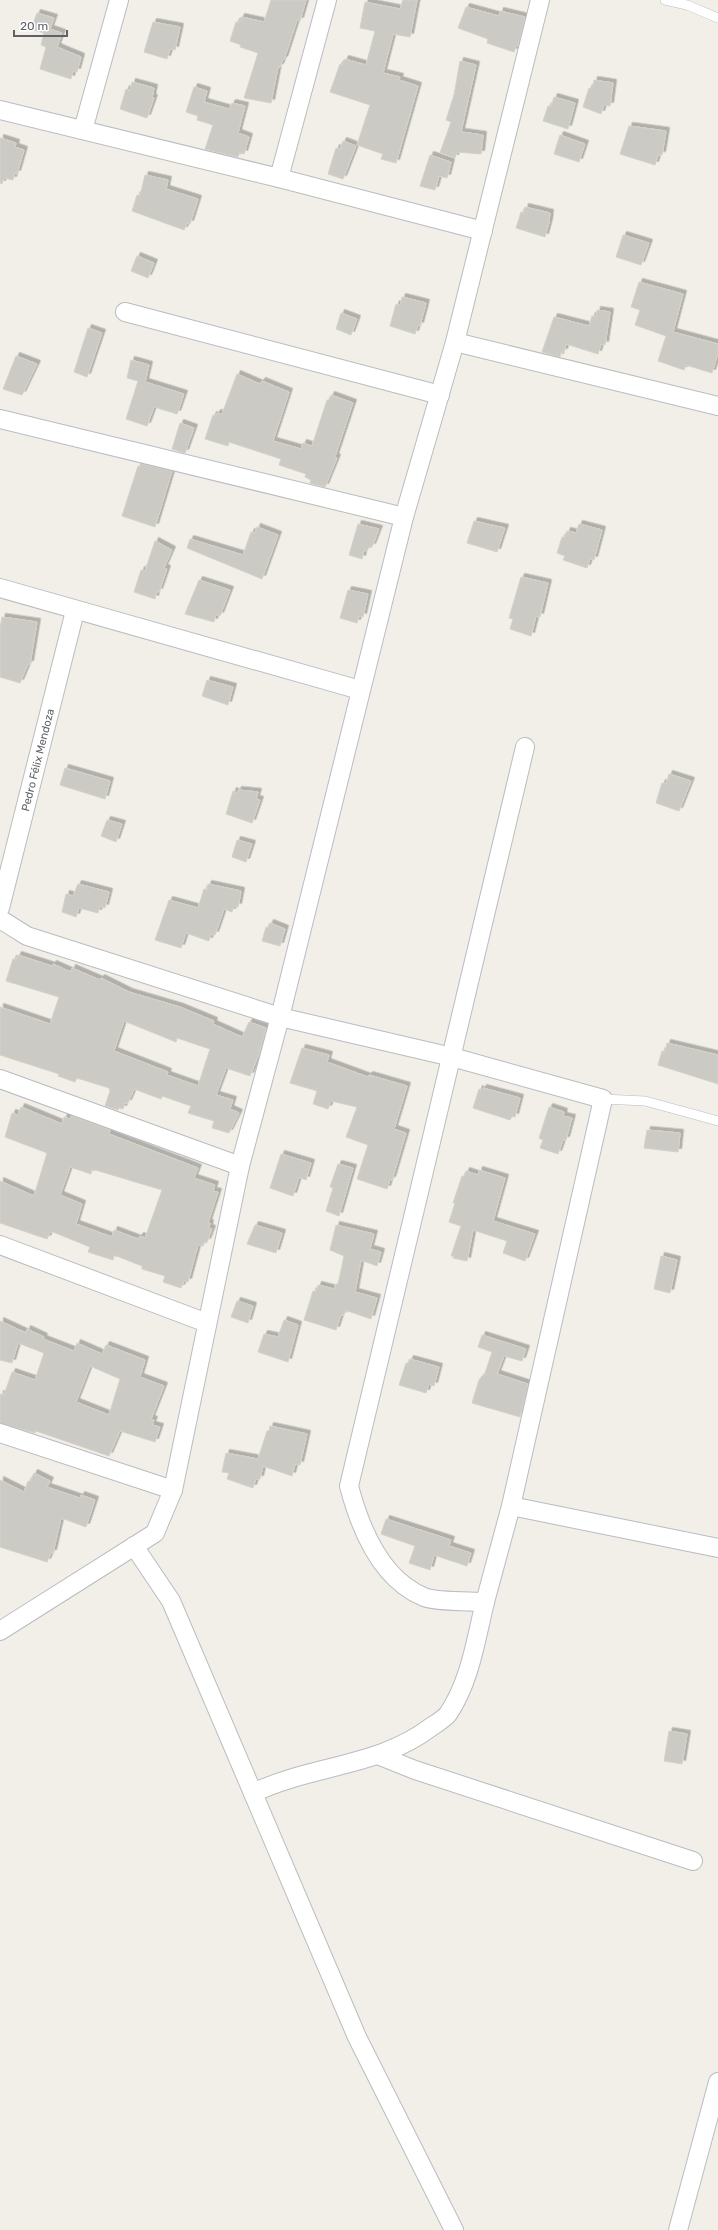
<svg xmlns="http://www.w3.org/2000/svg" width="718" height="2230" viewBox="0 0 718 2230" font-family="Rubik,sans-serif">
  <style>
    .building { fill: #cccac4; stroke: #d6d1c5; fill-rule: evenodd; filter: url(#shadow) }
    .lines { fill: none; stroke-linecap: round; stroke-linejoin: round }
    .lane-casing { stroke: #b9bcc1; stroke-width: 10 }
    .street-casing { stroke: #b9bcc1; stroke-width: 20 }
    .lane { stroke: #fff; stroke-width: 9 }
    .street { stroke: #fff; stroke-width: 18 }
    .labels { text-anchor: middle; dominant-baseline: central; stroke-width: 4; stroke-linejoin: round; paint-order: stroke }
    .street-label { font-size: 11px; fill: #5e6268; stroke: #fff }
  </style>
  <defs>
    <filter id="shadow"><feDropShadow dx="3.5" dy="-3.5" stdDeviation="0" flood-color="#0004"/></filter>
  </defs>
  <rect width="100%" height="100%" fill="#f1efe7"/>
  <g class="building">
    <path d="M271 0H306L300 21 297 20 284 60 283 59 280 67H278L271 103 244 98 258 53 240 47 241 45 230 41 236 22 239 23 241 17 264 22Z"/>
    <path d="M403 0H417L410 37 393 34 383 73 400 77 399 80 418 86 396 163 381 159 383 154 357 145 370 105 330 92 340 64 343 65 345 59 366 65 375 31 360 28 365 2 400 9Z"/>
    <path d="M466 7 499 16 500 11 525 17 518 46H516L514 52 487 43 488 39 458 28Z"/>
    <path d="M37 13 54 18 50 29 62 33 57 47 81 57 77 72 73 71 71 79 40 69 46 47 41 45 44 33 31 29Z"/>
    <path d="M153 22 180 27 175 50 170 49 167 59 144 52Z"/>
    <path d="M460 61 476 65 461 132 483 135 481 154 457 152 455 158 440 153 451 122 446 120 454 95Z"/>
    <path d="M594 80 613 83 610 106 604 105 601 114 583 107 589 88 593 89Z"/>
    <path d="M132 82 154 88 152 98H154L147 118 120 109 126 89 130 91Z"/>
    <path d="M194 87 207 91 204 102 229 109 232 103 245 106 238 133 249 137 244 154 240 152 238 157 205 149 213 125 197 120 198 116 186 112Z"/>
    <path d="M554 97 575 103 568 129 543 121 548 106 551 107Z"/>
    <path d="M629 126 666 131 662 155H658L655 165 620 154Z"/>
    <path d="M560 135 585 144 579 162 554 154Z"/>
    <path d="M0 138 16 143 15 147 24 150 17 174 15 173 13 180 4 178 2 184 0 183Z"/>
    <path d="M343 141 356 146 343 179 328 174 336 148 340 149Z"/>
    <path d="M430 155 451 162 447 178 439 176 435 190 420 186Z"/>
    <path d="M145 175 168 180 166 189 198 199 190 224 187 223 184 230 132 211 137 195 140 196Z"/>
    <path d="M525 207 550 213 549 222 545 237 516 228 521 212 524 213Z"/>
    <path d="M623 235 649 243 641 265 616 257Z"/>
    <path d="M137 256 154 263 148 278 131 271Z"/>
    <path d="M639 282 683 294 673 332 718 344V353L712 373 686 365 684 370 658 361 666 336 635 325 640 310 631 307Z"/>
    <path d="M402 297 426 303 420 326 418 325 415 334 390 326 396 304 400 306Z"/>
    <path d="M597 310 610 312 605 345 601 344 598 354 566 344 564 352H561L560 357 542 352 554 317 589 326 592 316 596 317Z"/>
    <path d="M341 313 357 319 351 335 336 329Z"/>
    <path d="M88 328 102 333 87 377 74 372Z"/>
    <path d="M16 356 37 364 22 395 3 389Z"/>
    <path d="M131 360 149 365 145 382 184 394 177 414 154 407 147 426 126 419 138 381 127 378Z"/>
    <path d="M237 374 260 384 262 381 289 392 273 441 301 449 303 443 312 446 327 400H329L331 395 353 403 335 457 337 458 325 487 310 483 311 480 305 477 306 474 279 465 281 459 229 442 228 446 205 439 213 415 216 416 217 413 222 414Z"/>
    <path d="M180 423 194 428 185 453 172 449Z"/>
    <path d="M142 464 172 471 155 527 122 516 138 466 141 467Z"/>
    <path d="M474 521 505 528 497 552 467 543Z"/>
    <path d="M358 524 379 529 372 547 369 546 367 551 364 550 362 559 349 555Z"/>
    <path d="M579 524 602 530 594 560 590 559 587 568 563 560 565 556 557 553 562 537 565 538 567 531 576 533Z"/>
    <path d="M257 527 278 535 262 579 187 548 190 539 243 555 251 532 255 533Z"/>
    <path d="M155 541 172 550 164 568 167 569 159 592 157 591 155 599 134 592 141 570 145 571Z"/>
    <path d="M521 577 548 583 540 617 536 616 531 636 510 629 513 619 509 618Z"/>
    <path d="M199 580 230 590 220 616 216 614 214 622 185 614Z"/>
    <path d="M348 590 368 594 363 617 359 616 357 623 340 618Z"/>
    <path d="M2 617 37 622 30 664H28L20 683 0 677V628Z"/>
    <path d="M207 680 233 687 228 705 202 696Z"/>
    <path d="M65 768 110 781 105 799 60 785Z"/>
    <path d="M669 774 691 781 679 811 656 803 662 783 666 784Z"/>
    <path d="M238 790 258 792 256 799 260 800 252 823 226 814 233 791 237 793Z"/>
    <path d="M107 820 122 824 116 842 101 836Z"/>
    <path d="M237 840 252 844 246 862 232 857Z"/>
    <path d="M78 884 109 892 105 908 100 906 98 913 79 908 76 917 62 912 66 894 73 896Z"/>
    <path d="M208 884 241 891 238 907 234 906 232 912 224 909 215 935 211 934 209 941 186 933 181 948 155 940 169 900 198 908 204 889 207 890Z"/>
    <path d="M270 923 285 929 280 946 262 941 266 927 268 928Z"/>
    <path d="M18 955 52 966 53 964 71 972 72 968 100 980 101 978 129 992 180 1007 214 1021 213 1024 242 1037 249 1022 266 1028 259 1054 250 1076 226 1068 216 1095 233 1100 230 1109 239 1113 229 1133 212 1128 214 1121 188 1113 191 1106 162 1096 161 1099 134 1089 128 1103H125L123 1109 119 1108 118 1110 105 1106 110 1091 109 1088 77 1078 75 1082 58 1076 59 1074 0 1055V1007L50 1024 59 997 6 981 13 959 16 960ZM124 1021 176 1042 177 1038 210 1049 198 1086 167 1075 168 1072 114 1051Z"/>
    <path d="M667 1043 718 1055V1084L658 1065 662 1051 665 1052Z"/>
    <path d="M302 1048 329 1055 327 1062 368 1077 369 1075 407 1086 394 1129 406 1133 392 1180H390L387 1189 357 1179 368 1145 346 1137 357 1107 331 1101 328 1109 313 1104 317 1091 290 1083Z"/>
    <path d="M483 1088 520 1098 515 1117 512 1116 510 1120 473 1108 479 1089 482 1091Z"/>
    <path d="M21 1107 62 1124 64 1117 70 1119 71 1116 110 1130 109 1134 198 1168 194 1178 215 1185 213 1191 218 1192 208 1223H210L209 1228 212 1229 207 1242 205 1241 203 1246 198 1245 188 1282 184 1281 181 1288 163 1282 165 1276 142 1269V1266L114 1255 113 1260 88 1252 90 1247 53 1232H50L47 1239 0 1223V1181L34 1196 47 1153 5 1137 12 1113 18 1115ZM70 1167 91 1174 92 1169 162 1190 145 1238 140 1236 138 1239 114 1230 112 1237 76 1224 82 1204 60 1195Z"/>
    <path d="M549 1107 564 1112 563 1116 572 1118 566 1140H563L558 1154 540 1148 543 1140 539 1138Z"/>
    <path d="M647 1130 680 1133 678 1152 644 1148Z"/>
    <path d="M281 1154 311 1163 306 1180 299 1177 293 1196 270 1188Z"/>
    <path d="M338 1164 353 1168 339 1216 326 1211 333 1188 330 1187Z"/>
    <path d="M479 1170 505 1178 493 1221 535 1234 525 1261 503 1253 507 1241 473 1230 467 1261 453 1258 454 1256H451L461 1226 449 1222 455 1203H453L462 1176 464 1177 466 1171 478 1175Z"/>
    <path d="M255 1225 282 1233 276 1253 247 1244Z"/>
    <path d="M336 1225 374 1234 370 1249 381 1252 377 1266 361 1260 355 1292 377 1298 371 1319 345 1310 344 1315H341L336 1330 304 1320 313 1291 316 1292 318 1285 334 1289 336 1284H338L344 1256 330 1250Z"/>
    <path d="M661 1256 677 1260 670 1293 654 1289Z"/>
    <path d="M237 1301 253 1306 248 1323 231 1317Z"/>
    <path d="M284 1320 298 1325 288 1362 258 1352 264 1334 278 1337Z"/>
    <path d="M0 1321 26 1333 27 1329 44 1337 43 1339 74 1351 77 1343 102 1354 106 1345 145 1360 140 1377 164 1386 151 1419 154 1420 152 1425 160 1427 155 1442 120 1431 109 1456 36 1431 35 1433 0 1423V1394L4 1395 12 1372 35 1380 44 1353 18 1343 12 1363 0 1360ZM90 1366 120 1379 109 1415 76 1402Z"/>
    <path d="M482 1335 526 1349 522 1361 504 1356 497 1374 528 1384 520 1417 472 1403 479 1380 482 1376H484L492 1352 478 1347Z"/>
    <path d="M410 1359 439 1367 434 1386 429 1384 426 1393 399 1385 406 1363 408 1364Z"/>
    <path d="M270 1426 307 1434 300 1465 295 1464 292 1476 263 1466 260 1479H256L253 1488 227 1479 229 1473 222 1472 226 1453 258 1459 267 1431H269Z"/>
    <path d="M34 1473 50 1481 47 1487 80 1498 81 1495 95 1500 86 1527 61 1518 53 1553H51L47 1562 0 1547V1480L24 1492 28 1481 30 1482Z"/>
    <path d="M386 1519 451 1540 449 1546 471 1553 467 1566 434 1555 430 1570 409 1563 415 1546 381 1534Z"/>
    <path d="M669 1731 687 1734 682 1764 664 1761Z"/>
  </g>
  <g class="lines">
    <defs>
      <g id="lane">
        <path d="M665 0 687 5 718 18"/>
        <path d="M603 1099 645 1101 718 1121"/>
      </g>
      <g id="street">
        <path d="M0 110 279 178 483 231"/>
        <path d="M83 130 119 0"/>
        <path d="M279 178 327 0"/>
        <path d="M125 312 440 395"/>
        <path d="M455 342 718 406"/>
        <path d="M0 419 404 517"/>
        <path d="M0 588 360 690"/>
        <path d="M0 908 75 611"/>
        <path d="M0 919 27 936 280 1017 452 1057 603 1099 511 1506 485 1602"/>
        <path d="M0 1079 240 1166"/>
        <path d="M0 1245 207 1323"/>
        <path d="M0 1433 173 1490"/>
        <path d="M511 1506 718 1548"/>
        <path d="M134 1546 171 1601 357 2037 454 2230"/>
        <path d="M0 1631 155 1533 173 1490 240 1166 280 1017 404 517 455 342 540 0"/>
        <path d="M380 1756 415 1770 693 1861"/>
        <path d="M253 1793C311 1765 379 1767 431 1727 437 1723 444 1719 448 1714 470 1682 476 1639 485 1602 470 1601 436 1602 424 1597 380 1579 360 1528 349 1486L525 747"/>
        <path d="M678 2230 718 2082"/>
      </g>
    </defs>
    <use href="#lane" class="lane-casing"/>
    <use href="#street" class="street-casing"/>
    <use href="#lane" class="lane"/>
    <use href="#street" class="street"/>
  </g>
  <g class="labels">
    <g class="street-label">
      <text transform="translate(38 760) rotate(-76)">Pedro Félix Mendoza</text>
    </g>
  </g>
  <path d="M14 30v6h53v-6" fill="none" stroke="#5e6268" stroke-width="2"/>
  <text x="20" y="30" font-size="12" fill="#5e6268" stroke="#ffffff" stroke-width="3" paint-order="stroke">20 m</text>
</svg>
